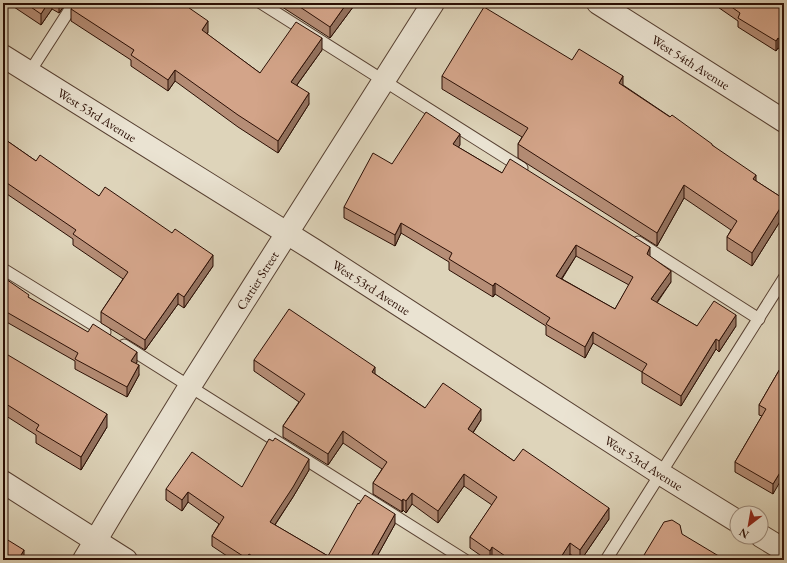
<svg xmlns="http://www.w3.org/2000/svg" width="787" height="563" viewBox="0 0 787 563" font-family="'EB Garamond',serif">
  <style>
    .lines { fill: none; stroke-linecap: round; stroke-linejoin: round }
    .service-casing { stroke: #574032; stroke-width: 13 }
    .minor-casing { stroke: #574032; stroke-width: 24 }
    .service { stroke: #eae3d2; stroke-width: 11 }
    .minor { stroke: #eae3d2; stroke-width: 22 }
    .wall { fill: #b58d76; stroke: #2a0e04; fill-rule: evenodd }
    .shaded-wall { fill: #947360; stroke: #2a0e04 }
    .building { fill: #d3a489; stroke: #2a0e04; fill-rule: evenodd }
    .labels { text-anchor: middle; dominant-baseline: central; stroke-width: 3.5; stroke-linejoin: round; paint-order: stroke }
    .street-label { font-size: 13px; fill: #2a0e04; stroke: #eae3d2 }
  </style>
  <rect width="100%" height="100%" fill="#ded4ba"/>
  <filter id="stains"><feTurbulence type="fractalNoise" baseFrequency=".005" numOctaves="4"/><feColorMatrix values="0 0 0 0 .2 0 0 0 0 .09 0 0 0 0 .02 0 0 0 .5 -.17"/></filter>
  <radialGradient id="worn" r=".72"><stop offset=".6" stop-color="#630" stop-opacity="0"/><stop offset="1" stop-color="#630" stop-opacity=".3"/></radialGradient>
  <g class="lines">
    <defs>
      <g id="service">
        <path d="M261 3 522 168"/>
        <path d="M29 73 74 3"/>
        <path d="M638 242 759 319"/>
        <path d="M3 269 105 332"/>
        <path d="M124 345 465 560"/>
        <path d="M606 560 784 278"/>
      </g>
      <g id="minor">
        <path id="s1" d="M598 3 784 121"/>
        <path id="s2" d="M3 56 314 250 661 474 737 521"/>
        <path d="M3 482 126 560"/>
        <path d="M761 536 784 550"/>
        <path id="s3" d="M84 560 112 513 190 386 433 3"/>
      </g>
    </defs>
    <use href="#service" class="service-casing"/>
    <use href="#minor" class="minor-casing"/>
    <use href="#service" class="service"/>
    <use href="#minor" class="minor"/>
  </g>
  <g class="wall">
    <path d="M8 3H66L59 13 52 9 41 25Z"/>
    <path d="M276 3H356L330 38Z"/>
    <path d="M712 3H784V52L778 48 776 51 738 27V21Z"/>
    <path d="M71 9 208 32 207 34 260 73 322 50 297 85 309 104 278 153 238 127 175 81 168 91 131 66V60L71 21Z"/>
    <path d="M442 76 623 85 712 145 756 181 784 199V215L752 266 727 250V237L731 230 684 198 657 246 518 158V144L522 137 442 89Z"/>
    <path d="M3 138 36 161 99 196 213 266 184 308 178 304 145 350 101 323V312L123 279 73 245V239L4 192Z"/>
    <path d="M460 145 458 147 502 173 650 256 671 282 657 303 697 326H736L719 352 716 349 681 406 642 383V372L593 343 585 358 546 335V326L495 294 493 297 449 270V262L401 233 395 246 344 218V207L392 164ZM576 256 629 285 615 309 562 279Z"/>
    <path d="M3 277 29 298 137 362 136 364 139 375 127 397 75 369V361L3 320Z"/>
    <path d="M3 352 107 427 81 470 36 443V435L3 414Z"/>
    <path d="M254 360 375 374 425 408 481 420 473 433 514 461 609 519 581 560H579L570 554 566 560H495L492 558 491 560H487L470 548V537L492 505 464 486 438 523 412 504 406 513 403 510 402 512 373 494V483L382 469 343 443 328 465 283 437V426L299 402 254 371Z"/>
    <path d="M781 367 773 494 735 472V462L762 416 759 415V405Z"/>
    <path d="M309 470 293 497 275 525 328 556 395 524 375 560H233L212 546V536L219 524 188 502 182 511 166 500V489L242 487Z"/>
  </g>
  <g class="shaded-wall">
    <path d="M48 3H52V9L41 25V14Z"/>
    <path d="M59 3H66L59 13Z"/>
    <path d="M347 3H356L330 38V27Z"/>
    <path d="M208 21V32L202 42V30Z"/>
    <path d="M322 38V50L291 93V82Z"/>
    <path d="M778 38V48L776 51V41Z"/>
    <path d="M175 70V81L168 91V80Z"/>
    <path d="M623 76V89L619 83Z"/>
    <path d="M309 93V104L278 153V141Z"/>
    <path d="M460 134V145L453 155V144Z"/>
    <path d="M756 175V188L753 179Z"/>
    <path d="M4 181V192L3 194V183Z"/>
    <path d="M684 185V198L657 246V233Z"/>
    <path d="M784 202V215L752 266V253Z"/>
    <path d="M401 223V233L395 246V235Z"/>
    <path d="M576 245V256L556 287V276Z"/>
    <path d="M650 247V258L647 254Z"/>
    <path d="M213 255V266L184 308V297Z"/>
    <path d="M671 271V282L651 310V299Z"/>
    <path d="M495 283V294L493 297V286Z"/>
    <path d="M178 293V304L145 350V340Z"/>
    <path d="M736 315V326L719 352V341Z"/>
    <path d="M593 332V343L585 358V347Z"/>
    <path d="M716 339V349L681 406V396Z"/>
    <path d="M137 352V362L131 371V361Z"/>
    <path d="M139 365V375L127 397V387Z"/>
    <path d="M375 367V378L372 372Z"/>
    <path d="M481 409V420L468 440V429Z"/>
    <path d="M107 414V427L81 470V457Z"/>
    <path d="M343 431V443L328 465V454Z"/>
    <path d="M309 459V470L293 497 270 532V522Z"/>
    <path d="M784 466V475L773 494V484Z"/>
    <path d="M464 474V486L438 523V511Z"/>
    <path d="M188 492V502L182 511V500Z"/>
    <path d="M412 493V504L406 513V501Z"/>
    <path d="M403 499V510L402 512V501Z"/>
    <path d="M609 508V519L581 560H580V550Z"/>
    <path d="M395 514V524L375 560H369Z"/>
    <path d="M570 543V554L566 560H559Z"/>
    <path d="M492 547V558L491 560H490V551Z"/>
    <path d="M24 550V560H18Z"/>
    <path d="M249 554V560H246V558Z"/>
  </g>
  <g class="building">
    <path d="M25 3H48L41 14Z"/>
    <path d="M74 3H182L208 21 202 30 260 73 296 22 322 38 291 82 309 93 278 141 238 115 175 70 168 80 131 55 134 50 71 9Z"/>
    <path d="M294 3H347L330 27Z"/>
    <path d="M726 3H784V42L778 38 776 41 738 18 740 13Z"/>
    <path d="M484 7 572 60 579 49 623 76 619 83 670 117 672 115 712 144V145L756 175 753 179 784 199V202L752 253 727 237 737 221 684 185 657 233 518 144 528 128 442 76Z"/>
    <path d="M426 112 460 134 453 144 502 173 510 159 650 247 647 254 671 271 651 299 697 326 714 301 736 315 719 341 716 339 681 396 642 372 647 364 593 332 585 347 546 324 550 318 495 283 493 286 449 259 452 253 401 223 395 235 344 207 373 153 392 164ZM576 245 633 277 615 309 556 276Z"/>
    <path d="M3 138 36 161 40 155 99 196 105 187 172 233 175 229 213 255 184 297 178 293 145 340 101 312 128 272 73 234 76 230 4 181 3 183Z"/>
    <path d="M3 277 29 295 28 297 88 332 93 324 137 352 131 361 139 365 127 387 75 359 78 353 3 310Z"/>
    <path d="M289 309 375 367 372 372 425 408 443 383 481 409 468 429 514 461 523 449 609 508 580 550 570 543 559 560H511L492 547 490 551 470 537 497 497 464 474 438 511 412 493 406 501 403 499 402 501 373 483 387 462 343 431 328 454 283 426 305 394 254 360Z"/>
    <path d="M3 352 107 414 81 457 36 430 39 425 3 402Z"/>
    <path d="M781 367 784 368V466L773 484 735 462 766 409 759 405Z"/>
    <path d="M275 438 309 459 293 487 270 522 328 556 358 503 359 504 365 495 395 514 369 560H258L249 554 246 558 212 536 224 517 188 492 182 500 166 489 192 452 242 487 269 439 273 441Z"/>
    <path d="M672 520 680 525 682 534 722 558 721 560H641L664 522Z"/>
    <path d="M3 537 24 550 18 560H3Z"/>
    <path d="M612 557 616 560H609Z"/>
  </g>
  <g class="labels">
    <g class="street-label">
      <text stroke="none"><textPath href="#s1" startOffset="110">West 54th Avenue</textPath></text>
      <text stroke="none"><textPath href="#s2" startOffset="111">West 53rd Avenue</textPath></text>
      <text stroke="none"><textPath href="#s3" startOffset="329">Cartier Street</textPath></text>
      <text stroke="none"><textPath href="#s2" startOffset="435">West 53rd Avenue</textPath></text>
      <text stroke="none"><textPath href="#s2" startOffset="759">West 53rd Avenue</textPath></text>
    </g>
  </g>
  <rect width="787" height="563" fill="none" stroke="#ded4ba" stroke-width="16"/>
  <rect x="4" y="4" width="779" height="555" fill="none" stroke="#2a0e04" stroke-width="2"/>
  <rect x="8" y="8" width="771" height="547" fill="none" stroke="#2a0e04"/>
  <g transform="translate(749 525) rotate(211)"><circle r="19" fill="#eae3d2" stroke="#9d8e80"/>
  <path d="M0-3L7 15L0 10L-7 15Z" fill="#8f2418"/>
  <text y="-6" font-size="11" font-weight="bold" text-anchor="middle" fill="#2a0e04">N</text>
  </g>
  <rect width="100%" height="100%" filter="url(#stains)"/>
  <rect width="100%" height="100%" fill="url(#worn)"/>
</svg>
